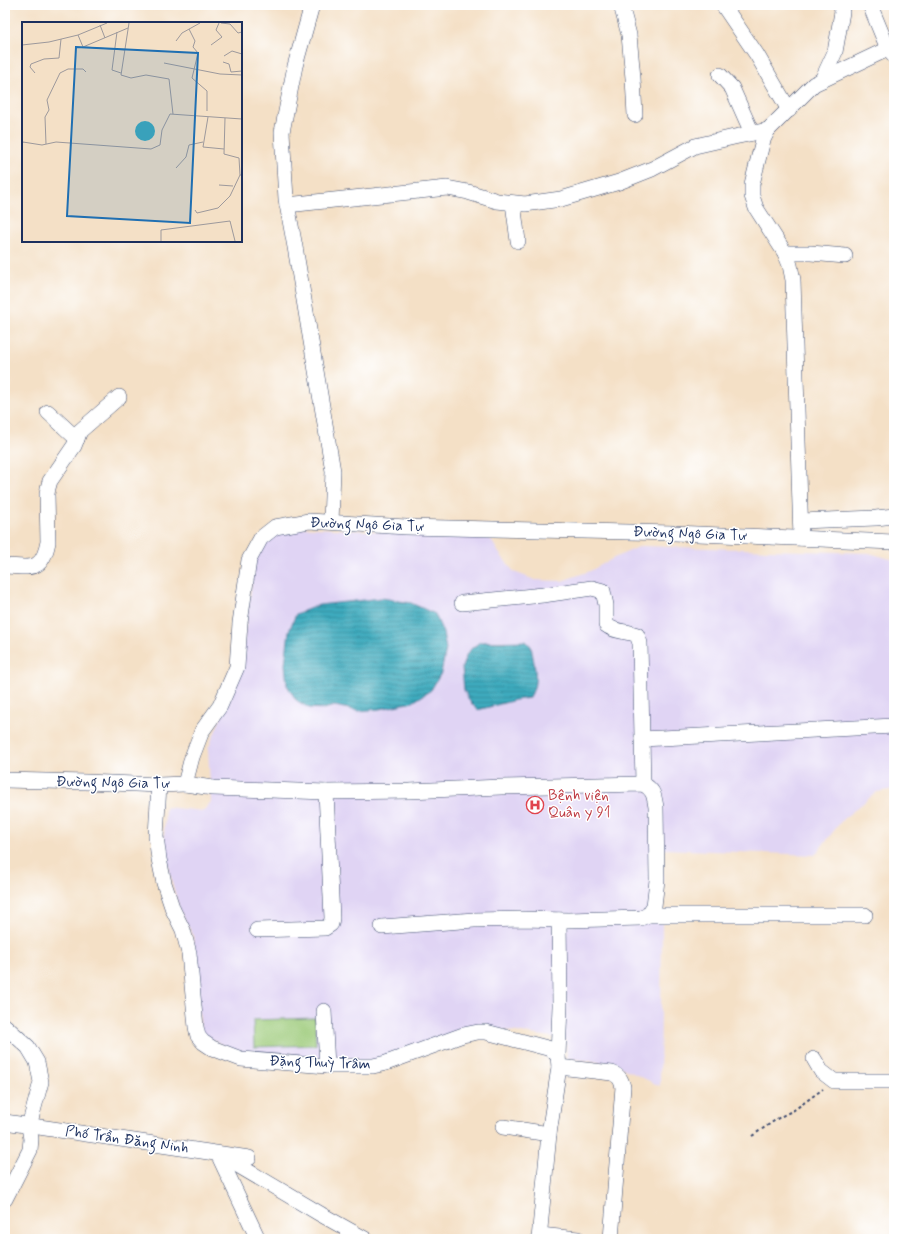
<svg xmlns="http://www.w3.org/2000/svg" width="899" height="1244" viewBox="0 0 899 1244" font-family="Mynerve,sans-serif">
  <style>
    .built { fill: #e0d4f4 }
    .park { fill: #9cca79; stroke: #5c7c6c }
    .water { fill: url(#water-rules); stroke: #2c6c8e }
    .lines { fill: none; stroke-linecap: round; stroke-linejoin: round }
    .minor-casing { stroke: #3c4a6e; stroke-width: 16 }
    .path { stroke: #3c4a6e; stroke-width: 2; stroke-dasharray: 3 3; stroke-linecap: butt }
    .minor { stroke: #fff; stroke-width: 15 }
    .labels { text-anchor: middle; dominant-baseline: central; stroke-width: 3; stroke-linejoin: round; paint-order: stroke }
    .street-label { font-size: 15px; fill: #1b2f5e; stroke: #fff }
    .health-label { font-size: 15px; fill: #be3a42; stroke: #fff; text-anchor: start }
    .inset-road { fill: none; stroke: #9d999c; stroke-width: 1 }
    .view { fill: #1f6fb2; fill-opacity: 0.15; stroke: #1f6fb2; stroke-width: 2 }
    .inset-edge { fill: none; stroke: #1b2f5e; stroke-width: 2 }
  </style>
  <defs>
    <pattern id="water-rules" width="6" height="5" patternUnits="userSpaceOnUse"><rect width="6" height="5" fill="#3eaabd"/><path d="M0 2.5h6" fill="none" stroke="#338b9d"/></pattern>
  </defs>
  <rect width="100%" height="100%" fill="#fff"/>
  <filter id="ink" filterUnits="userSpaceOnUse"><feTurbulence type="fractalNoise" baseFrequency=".025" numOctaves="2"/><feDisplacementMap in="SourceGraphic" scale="8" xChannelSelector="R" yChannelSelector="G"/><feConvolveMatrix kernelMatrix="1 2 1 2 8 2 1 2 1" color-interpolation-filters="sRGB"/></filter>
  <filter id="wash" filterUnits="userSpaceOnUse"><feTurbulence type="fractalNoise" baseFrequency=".012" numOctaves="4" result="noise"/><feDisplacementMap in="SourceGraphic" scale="16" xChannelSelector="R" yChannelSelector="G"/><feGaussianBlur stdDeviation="0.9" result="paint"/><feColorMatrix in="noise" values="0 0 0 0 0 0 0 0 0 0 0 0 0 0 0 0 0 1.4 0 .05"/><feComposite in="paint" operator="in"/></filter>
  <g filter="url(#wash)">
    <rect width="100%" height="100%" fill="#f4e0c6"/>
    <path class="built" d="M298 527 490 538 499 553 514 572 535 580 562 581 590 571 614 558 641 546 869 553 894 560V789L877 792 843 819 815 855 663 849 660 1086 614 1064 567 1058 566 1039 503 1030 372 1062 252 1055 225 1046 201 1034 193 936 179 908 172 882 164 842 165 807 203 811 211 802 208 749 220 720 238 680 255 561 266 541 277 532Z"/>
    <path class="park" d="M315 1018 316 1045 254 1047 253 1020Z"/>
    <g class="water">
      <path d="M382 598 411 603 435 614 443 633 446 649 441 673 431 690 413 702 380 709 358 711 335 706 323 709 309 708 296 700 287 685 285 664 289 631 296 614 319 605Z"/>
      <path d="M525 641 531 646C534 664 540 683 529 698L515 700 478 710 470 702 464 690 462 667 467 654 472 648 480 642Z"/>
    </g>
  </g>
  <g filter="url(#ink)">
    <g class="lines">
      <defs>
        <g id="minor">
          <path d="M312 5 295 66 282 132 286 199 295 247 333 471 331 522"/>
          <path d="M621 5 629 35 633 78 635 115"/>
          <path d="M723 5 757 55 789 110"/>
          <path d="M870 5 888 49 894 56"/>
          <path d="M720 75 732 88 752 133"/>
          <path d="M822 80 835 52 842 12 841 5"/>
          <path d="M513 203 518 241"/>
          <path d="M287 205 447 188 468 192 497 201 525 204 561 199 619 182 652 169 695 146 734 137 768 130"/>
          <path d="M785 253H811L845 256"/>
          <path d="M48 412 77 439"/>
          <path d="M801 521 876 518 894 516"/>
          <path d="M801 538 793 280 790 265 785 253 756 208 752 196V184L763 140 768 130 814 84 894 46"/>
          <path d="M5 566C30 567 42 573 48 542L47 494 48 488 50 481 74 446 80 431 119 397"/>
          <path d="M462 603 543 595 592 588 603 591 606 605V625C616 633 625 630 637 635L640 643 643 784"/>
          <path d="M642 739 894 726"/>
          <path d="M5 780 86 782 159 785 185 784 192 757 202 731 220 706 237 667 240 623 249 560 261 538 275 527 309 521 406 527 674 533 894 542"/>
          <path d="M185 784 213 788 326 792 409 791 501 787 643 784C654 790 654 796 656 807L657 880 654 906 648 915 641 918 568 920 521 919 474 920 382 927"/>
          <path d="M159 785 156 836 159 859 164 883 173 910 183 930 189 953 196 1027 198 1036 203 1042 212 1048 241 1059 327 1066H373L386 1063 463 1035 478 1032H486L551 1049 558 1056 559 1067 549 1134 539 1239"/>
          <path d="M648 915H865"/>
          <path d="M257 930 325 928 331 924 332 918 326 792"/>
          <path d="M324 1011 327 1066"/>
          <path d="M5 1026 28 1047 37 1062 41 1082 29 1126 31 1139 30 1150 5 1199"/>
          <path d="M558 1056 560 1006 559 920"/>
          <path d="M814 1059 821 1071 834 1081H894"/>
          <path d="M559 1067 612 1073C619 1076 621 1079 623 1087L611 1239"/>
          <path d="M5 1122 249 1158"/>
          <path d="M503 1127 549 1134"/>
          <path d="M218 1154 258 1239"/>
          <path d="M224 1157 322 1215 365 1239"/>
          <path d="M540 1235 578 1239"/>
        </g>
      </defs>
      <use href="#minor" class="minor-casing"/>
      <path class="path" d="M752 1136 780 1117 794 1110 823 1089"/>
      <use href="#minor" class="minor"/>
    </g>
  </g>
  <defs>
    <symbol id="hospital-ring" viewBox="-11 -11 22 22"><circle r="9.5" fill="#fff" stroke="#e0444e" stroke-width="1.5"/><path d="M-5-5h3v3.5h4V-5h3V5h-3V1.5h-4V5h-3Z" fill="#e0444e"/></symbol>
  </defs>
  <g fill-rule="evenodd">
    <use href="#hospital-ring" x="525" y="795" width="20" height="20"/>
  </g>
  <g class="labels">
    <g class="street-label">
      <text transform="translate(367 525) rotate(2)">Đường Ngô Gia Tự</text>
      <text transform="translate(690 534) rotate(2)">Đường Ngô Gia Tự</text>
      <text transform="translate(113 783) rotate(1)">Đường Ngô Gia Tự</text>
      <text transform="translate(320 1063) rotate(2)">Đặng Thuỳ Trâm</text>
      <text transform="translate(127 1140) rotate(8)">Phố Trần Đăng Ninh</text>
    </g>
    <g class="health-label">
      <text x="548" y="796">Bệnh viện<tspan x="548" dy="17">Quân y 91</tspan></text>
    </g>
  </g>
  <g transform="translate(22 22)">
    <rect width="220" height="220" fill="#f4e0c6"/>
    <path d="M113 109a10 10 0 1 1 20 0a10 10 0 1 1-20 0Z" fill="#3eaabd"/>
    <path class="inset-road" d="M107 1 99 53 109 56 124 53 147 57 151 92M199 1 208 2 216 11 220 10M78 3 83 16M167 7 173 19 171 25 176 31 170 56 185 69V89M95 10 90 48 99 51M56 13 61 25M154 19 160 11 178 1M0 23 27 20 56 13 85 1M189 23 200 15 194 8 197 1M61 25 106 6M63 25 103 28M202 34 210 29 220 32M201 40 207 42 209 50 220 49M142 41 198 52 220 53M13 51 8 45 9 42 22 37 37 36 39 17M186 95 181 125 202 127M203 96 202 132 217 136 218 153H220M24 122 23 95 27 88 25 78 38 51 46 47H61L64 50M0 123 1 120 20 123 34 120 129 127 138 123 140 108 148 92 220 97M154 146 164 135 167 123 181 120M197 163 211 164M173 188 175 191 196 186 208 174 218 153M139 219V208L208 199 213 219"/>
    <path class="view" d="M54 25 176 31 168 201 45 194Z"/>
    <rect width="220" height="220" class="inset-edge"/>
  </g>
  <rect width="899" height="1244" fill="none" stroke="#fff" stroke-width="20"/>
</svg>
